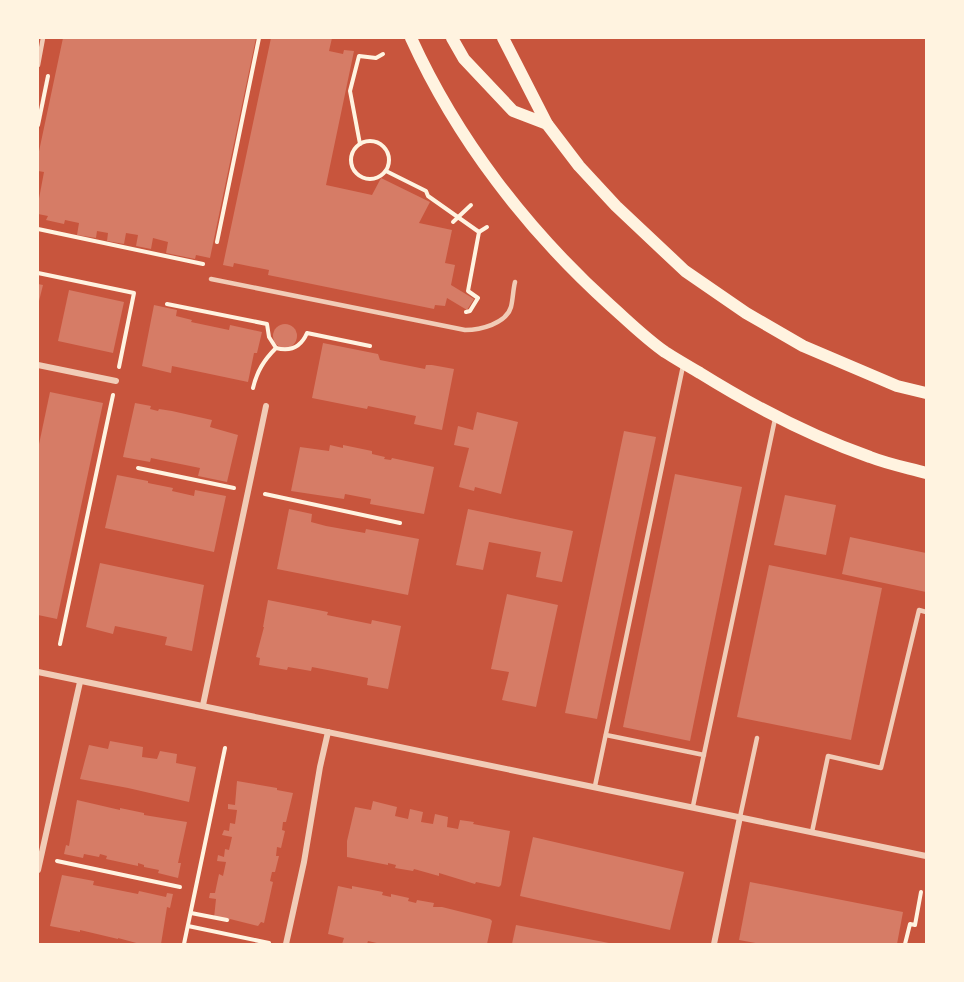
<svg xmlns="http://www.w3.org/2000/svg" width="964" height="982" viewBox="0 0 964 982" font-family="'Sofia Sans Condensed',sans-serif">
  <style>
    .building { fill: #d67c66 }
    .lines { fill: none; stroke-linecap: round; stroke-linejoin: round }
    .path { stroke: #fff3e0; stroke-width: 4 }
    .service { stroke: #f1ccb7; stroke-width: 4.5 }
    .minor { stroke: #f1ccb7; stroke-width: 6 }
    .secondary { stroke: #fff3e0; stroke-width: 12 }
  </style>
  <rect width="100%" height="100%" fill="#c8553d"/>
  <g class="building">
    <path d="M63 38H256L210 258 196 255 195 259 166 253 168 242 153 238 151 249 136 246 138 235 126 233 124 244 107 241 108 233 97 231 96 238 77 235 79 223 65 220 64 224 46 220 48 216 38 214V204L44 172 38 171V156Z"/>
    <path d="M271 38H332L329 51 343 54 344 50 354 51 326 185 372 195 381 178 430 202 419 223 452 230 445 263 455 265 451 285 474 299 467 310 447 298 445 306 435 305 434 309 268 275 269 270 234 263 233 267 223 265Z"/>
    <path d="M38 284 43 285 38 305Z"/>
    <path d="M69 290 124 302 113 353 58 341Z"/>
    <path d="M154 305 177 310 176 316 192 320 191 322 229 330 230 325 262 332 257 353H254L248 382 172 366 171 373 142 366Z"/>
    <circle cx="285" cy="336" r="12"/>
    <path d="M323 343 378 354 380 360 425 369 426 365H432L454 369 442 430 414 424 416 416 368 406 367 409 312 398Z"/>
    <path d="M50 392 103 403 57 619 38 615V449Z"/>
    <path d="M135 403 151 406 150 409 158 411 159 409 172 411 212 420 210 427 238 435 227 482 198 476 200 468 151 458 150 462 123 457Z"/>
    <path d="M477 412 518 422 501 494 475 487 474 491 459 487 469 448 454 445 458 426 473 430Z"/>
    <path d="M624 431 656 437 597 719 565 713Z"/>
    <path d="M330 445 343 448V445L372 451V454L385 457 384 459 391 460 392 458 434 467 424 514 370 504 371 499 345 494 344 499 291 491 300 447 329 451Z"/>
    <path d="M675 474 742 487 690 741 623 727Z"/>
    <path d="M117 475 148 481V483L173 488 172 491 194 496 195 490 226 496 214 552 105 528Z"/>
    <path d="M785 495 836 505 826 555 774 545Z"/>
    <path d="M289 509 312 514 311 522 326 526 365 533 366 529 419 539 408 595 277 569Z"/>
    <path d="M468 509 573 531 562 582 536 577 541 552 489 542 483 570 456 565Z"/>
    <path d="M850 537 926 553V592L842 574Z"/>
    <path d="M100 563 204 585 192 651 165 645 167 637 115 626 113 634 86 627Z"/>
    <path d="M769 565 882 588 851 740 737 717Z"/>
    <path d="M507 594 558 605 536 707 502 700 509 672 491 669Z"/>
    <path d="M268 600 328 612 327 615 371 624 372 620 401 626 388 689 367 685 368 678 312 667 311 671 288 667 287 670 259 665 260 658 256 657 264 627H263Z"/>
    <path d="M110 741 143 747 142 757 157 759 160 751 177 754 176 763 196 767 189 802 128 788 80 779 89 745 108 749Z"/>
    <path d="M237 781 277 788V790L293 793 286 822H283L282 830 285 831 281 848 277 847 276 856H279L275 872H272L270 881 273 882 264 923 261 922 258 926 230 919 229 921 214 918 216 899 209 898 210 893H215L219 874 223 876 226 862 217 861 218 855 224 857 225 849 229 850 232 837 222 835 224 830 229 831 230 823 235 824 237 810 228 809V804L235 805Z"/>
    <path d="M77 800 120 810V808L144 813V815L187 822 178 863H181L178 878 158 873 159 870 144 867V865L138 863V866L106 859 107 856 100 854 99 857 84 854 83 858 64 854 66 845 69 846Z"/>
    <path d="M373 801 397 807 395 816 408 819 410 809 423 812 421 822 433 824 435 814 448 817 447 827 458 829 460 820 474 822 473 824 510 831 501 885 499 887 476 882 475 884 439 873V876L414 869 413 871 395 868 396 865 388 863V865L347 857V841L355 807 371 810Z"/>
    <path d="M533 837 684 872 670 930 520 896Z"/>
    <path d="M62 875 94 881 93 885 138 894 139 891 166 897 167 893 173 894 170 908 167 907 161 944H140L118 938V939L80 930V932L50 926Z"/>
    <path d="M750 882 903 912 897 944H761L739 940Z"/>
    <path d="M338 886 352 889V886L383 892 382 895 391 897V894L409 898 408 901 416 903 417 900 434 903 433 907H442L490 919 492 921 487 944H381L368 941 367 944H342L344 938 328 934Z"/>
    <path d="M516 925 609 943V944H512Z"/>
  </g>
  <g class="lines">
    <g class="path">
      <path d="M38 125 48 76"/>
      <circle cx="370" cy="160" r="19"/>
      <path d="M360 144 350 91 359 56 376 58 383 54"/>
      <path d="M386 171 426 191 428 196 479 232 468 291 478 298 470 311 466 312"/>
      <path d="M453 222 471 205"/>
      <path d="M38 229 203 264"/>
      <path d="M479 232 487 227"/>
      <path d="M217 242 259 38"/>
      <path d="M38 273 134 293 119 367"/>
      <path d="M167 304 267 324 269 337 276 348"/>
      <path d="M253 388C257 371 264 360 276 348 291 352 301 347 307 333L370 346"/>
      <path d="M138 468 234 488"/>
      <path d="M265 494 400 523"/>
      <path d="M60 644 113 395"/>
      <path d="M57 861 180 887"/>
      <path d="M191 913 227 920"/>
      <path d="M188 926 269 943"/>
      <path d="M184 944 225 748"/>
      <path d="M905 944 910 924 915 925 921 892"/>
    </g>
    <g class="service">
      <path d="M38 65 43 38"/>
      <path d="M211 279 465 330C480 330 506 324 511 307 513 299 513 290 515 282"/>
      <path d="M606 735 704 755"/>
      <path d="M595 786 683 366"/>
      <path d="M693 806 775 419"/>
      <path d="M740 817 757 738"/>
      <path d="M812 832 828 756 881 768 919 610 926 612"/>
    </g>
    <g class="minor">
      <path d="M38 365 116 381"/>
      <path d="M38 672 926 856"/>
      <path d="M203 705 266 406"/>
      <path d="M38 870 80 682"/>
      <path d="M286 944 304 862 320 767 328 732"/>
      <path d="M714 944 740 817"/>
    </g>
    <g class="secondary">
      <path d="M411 38C457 139 527 230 610 305 628 321 645 338 665 352 676 359 688 366 700 373 753 406 810 436 870 457 888 464 908 468 926 473"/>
      <path d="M452 38 464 59 513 111 547 124"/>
      <path d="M503 38 547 124 579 166 616 206 685 271 746 313 803 346 897 386 926 393"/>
    </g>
  </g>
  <rect width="964" height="982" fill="none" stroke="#fff3e0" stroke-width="78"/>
</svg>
